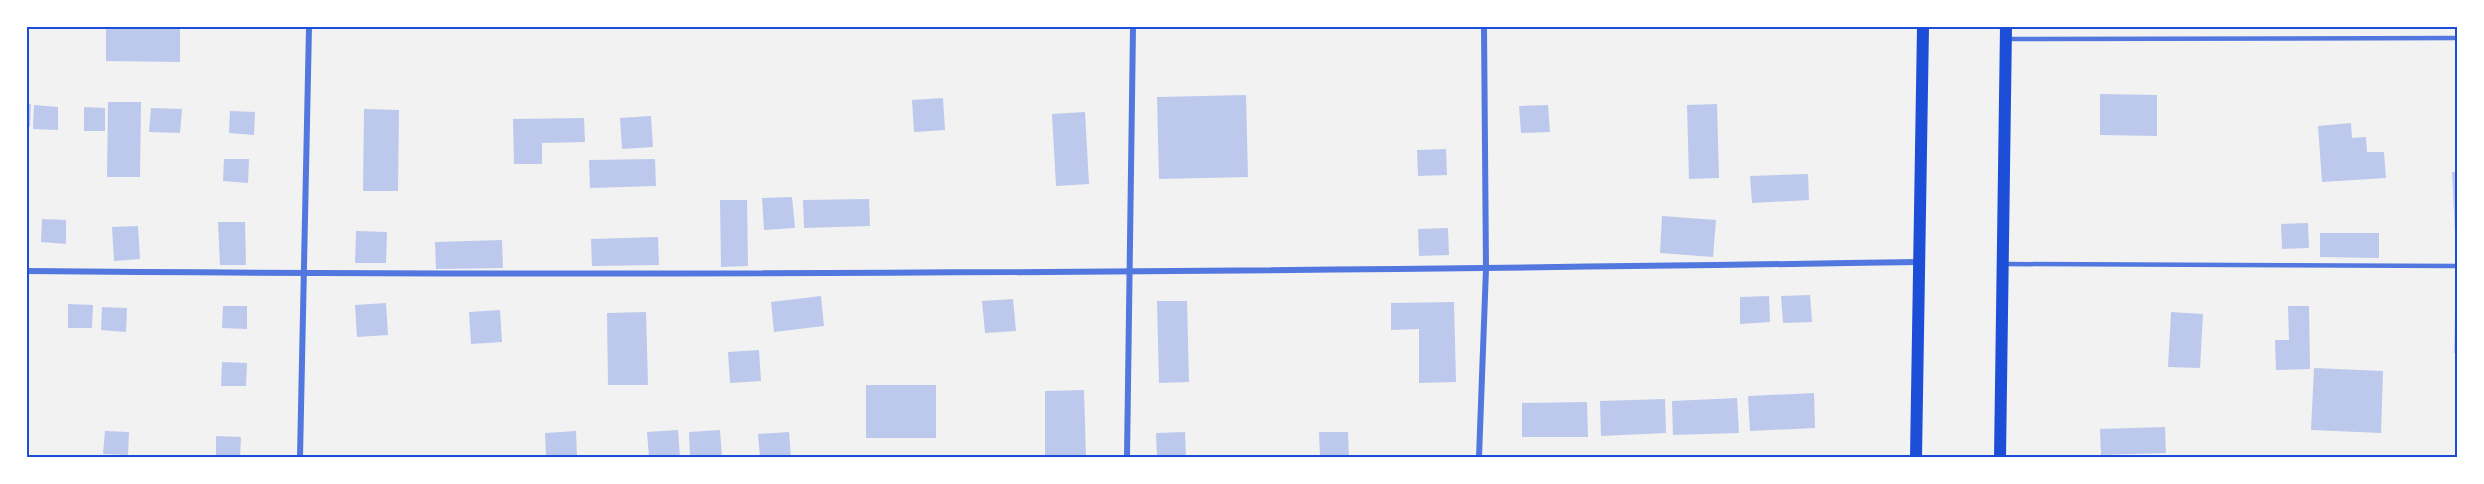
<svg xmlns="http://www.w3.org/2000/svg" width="2484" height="484" viewBox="0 0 2484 484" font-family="'Asap Condensed',sans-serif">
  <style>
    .building { fill: #bdc9ec }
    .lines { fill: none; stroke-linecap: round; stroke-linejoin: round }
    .service { stroke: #5277de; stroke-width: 4.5 }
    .minor { stroke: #5277de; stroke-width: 6 }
    .secondary { stroke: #1d4ed8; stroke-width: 12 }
    .neatline { fill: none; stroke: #1d4ed8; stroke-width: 2 }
  </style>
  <rect width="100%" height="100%" fill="#f2f2f2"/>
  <g class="building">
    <path d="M106 28 180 29V62L106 61Z"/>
    <path d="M2100 94 2157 95V136L2100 135Z"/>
    <path d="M1246 95 1248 177 1159 179 1157 97Z"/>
    <path d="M943 98 945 130 914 132 912 100Z"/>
    <path d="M108 102H141L140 177H107Z"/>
    <path d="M27 104H31L30 127H27Z"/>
    <path d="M1717 104 1719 178 1689 179 1687 105Z"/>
    <path d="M34 105 58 107V130L33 129Z"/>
    <path d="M1548 105 1550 132 1521 133 1519 106Z"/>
    <path d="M84 107 105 108V131H84Z"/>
    <path d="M151 108 182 109 180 133 149 132Z"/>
    <path d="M364 109 399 110 398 191H363Z"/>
    <path d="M230 111 255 112 254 135 229 133Z"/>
    <path d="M1085 112 1089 184 1056 186 1052 114Z"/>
    <path d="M651 116 653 147 622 149 620 118Z"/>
    <path d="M584 118 585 142 542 143V164H514L513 119Z"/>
    <path d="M2351 123 2352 138 2366 137 2367 152H2384L2386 178 2322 182 2318 126Z"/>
    <path d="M1446 149 1447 175 1418 176 1417 150Z"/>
    <path d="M224 159H249L248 183 223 181Z"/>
    <path d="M655 159 656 186 590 188 589 160Z"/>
    <path d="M2452 172H2457V234H2455Z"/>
    <path d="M1808 174 1809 200 1752 203 1750 176Z"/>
    <path d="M792 197 795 228 764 230 762 198Z"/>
    <path d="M869 199 870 226 804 228 803 200Z"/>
    <path d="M720 200H747L748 266 721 267Z"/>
    <path d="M1662 216 1716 220 1713 257 1660 253Z"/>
    <path d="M42 219 66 220V244L41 242Z"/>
    <path d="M218 222H245L246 265H220Z"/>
    <path d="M2308 223 2309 248 2282 249 2281 224Z"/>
    <path d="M138 226 140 259 114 261 112 227Z"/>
    <path d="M1448 228 1449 255 1419 256 1418 229Z"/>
    <path d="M356 231 387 232 386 263H355Z"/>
    <path d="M2320 233H2379V258L2320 257Z"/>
    <path d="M658 237 659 265 592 266 591 239Z"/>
    <path d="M502 240 503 268 436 269 435 242Z"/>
    <path d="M1810 295 1812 322 1783 323 1781 296Z"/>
    <path d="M821 296 824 326 774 332 771 302Z"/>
    <path d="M1769 296 1770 322 1740 324V297Z"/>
    <path d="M1013 299 1016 331 985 333 982 301Z"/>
    <path d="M1157 301H1187L1189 382 1159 383Z"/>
    <path d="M1454 302 1456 382 1419 383V329L1391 330V303Z"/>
    <path d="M386 303 388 335 357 337 355 305Z"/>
    <path d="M68 304 93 305 92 328H68Z"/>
    <path d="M223 306H247V329L222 328Z"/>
    <path d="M2288 306H2309L2310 369 2276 370 2275 340H2289Z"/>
    <path d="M102 307 127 308 126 332 101 330Z"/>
    <path d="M500 310 502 342 471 344 469 312Z"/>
    <path d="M646 312 648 385H608L607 313Z"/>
    <path d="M2171 312 2203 314 2200 368 2168 367Z"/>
    <path d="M2455 313H2457V354L2454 353Z"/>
    <path d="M759 350 761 381 730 383 728 352Z"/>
    <path d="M222 362 247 363 246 386H221Z"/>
    <path d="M2314 368 2383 371 2381 433 2311 430Z"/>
    <rect x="866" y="385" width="70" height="53"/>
    <path d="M1084 390 1086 457H1045V391Z"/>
    <path d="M1814 393 1815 428 1750 431 1748 396Z"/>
    <path d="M1737 398 1739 433 1673 435 1672 401Z"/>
    <path d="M1665 399 1666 433 1601 436 1600 401Z"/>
    <path d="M1587 402 1588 437H1522V403Z"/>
    <path d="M2165 427 2166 453 2101 455 2100 429Z"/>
    <path d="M678 430 680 457H649L647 432Z"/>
    <path d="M720 430 722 457H690L689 432Z"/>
    <path d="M105 431 129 432 128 455 103 454Z"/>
    <path d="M576 431 577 457H546L545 433Z"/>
    <path d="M789 432 791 457H760L758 434Z"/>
    <path d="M1185 432 1186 457H1157L1156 433Z"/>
    <path d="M1319 432H1348L1349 457H1320Z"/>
    <path d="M216 436 241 437 240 457H216Z"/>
  </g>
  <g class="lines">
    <g class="service">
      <path d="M2008 39 2457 38"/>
      <path d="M2004 264 2457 266"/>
    </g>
    <g class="minor">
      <path d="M27 271C658 277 1288 272 1919 262"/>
      <path d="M300 457 309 27"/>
      <path d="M1127 457 1133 27"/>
      <path d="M1479 457 1486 269 1484 27"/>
    </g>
    <g class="secondary">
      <path d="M1916 457 1923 27"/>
      <path d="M2000 457 2006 27"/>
    </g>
  </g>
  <rect width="2484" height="484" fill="none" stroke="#ffffff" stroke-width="57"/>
  <rect x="28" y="28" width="2428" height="428" class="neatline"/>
</svg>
